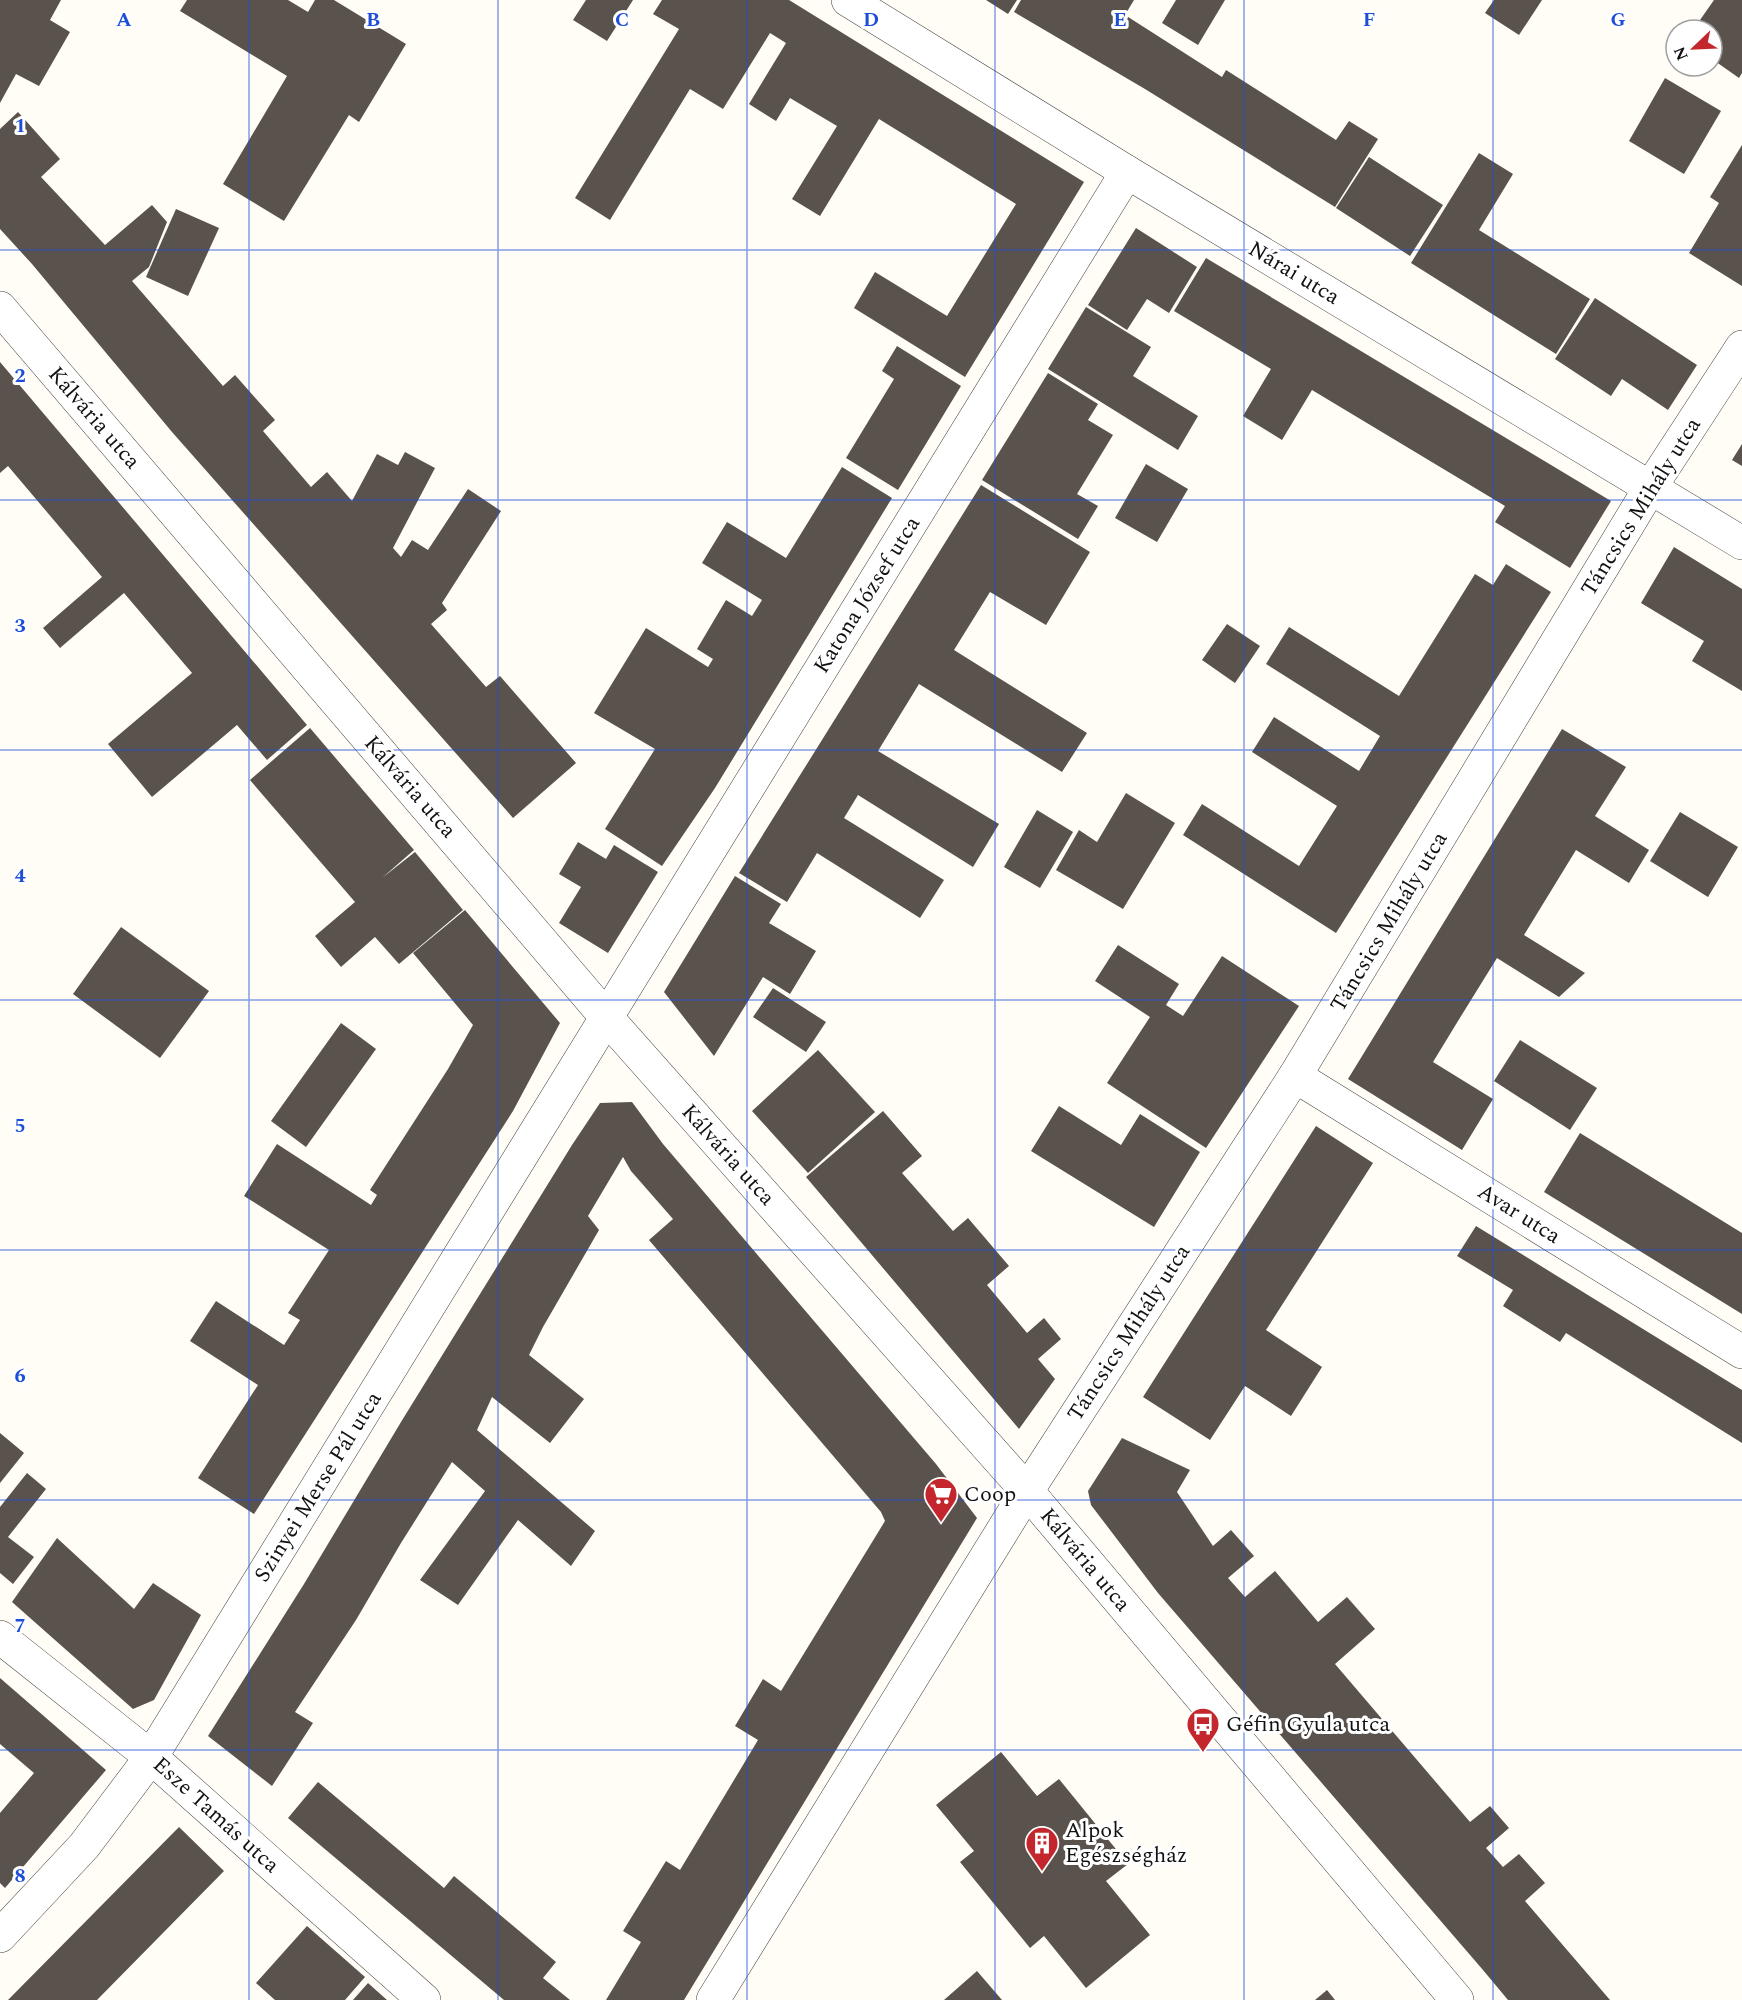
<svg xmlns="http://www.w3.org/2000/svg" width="1742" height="2000" viewBox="0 0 1742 2000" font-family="Spectral,serif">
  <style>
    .building { fill: #5a524d }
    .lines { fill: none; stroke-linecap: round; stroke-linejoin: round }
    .minor-casing { stroke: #444; stroke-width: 34 }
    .minor { stroke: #fff; stroke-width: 33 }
    .grid { fill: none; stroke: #1d4ed8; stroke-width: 1.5; stroke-opacity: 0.55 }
    .labels { text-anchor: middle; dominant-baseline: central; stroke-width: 6; stroke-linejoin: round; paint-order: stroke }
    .street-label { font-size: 22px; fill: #111; stroke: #fff }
    .poi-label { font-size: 22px; fill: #111; stroke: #fff; text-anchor: start }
    .grid-label { font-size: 20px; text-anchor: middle; font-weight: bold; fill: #1d4ed8; stroke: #fff; stroke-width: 6; stroke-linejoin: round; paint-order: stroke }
  </style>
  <rect width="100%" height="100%" fill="#fffdf5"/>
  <g class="building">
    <path d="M0 0H61L50 20 70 32 39 86 16 74 0 103Z"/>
    <path d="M187 0H288L308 12 315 0H334L406 44 359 122 349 115 284 221 223 184 287 76 180 11Z"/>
    <path d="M586 0H633L607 41 573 20Z"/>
    <path d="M662 0H789L1084 182 965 377 854 308 875 272 947 316 1016 204 879 119 820 216 792 199 837 126 790 98 776 121 749 104 786 43 770 33 723 109 690 89 610 220 575 198 679 29 653 14Z"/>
    <path d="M986 0H1017L1008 14Z"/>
    <path d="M1021 0H1134L1125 15 1222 77 1226 70 1336 140 1349 121 1378 139 1335 207 1145 89 1014 12Z"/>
    <path d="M1176 0H1225L1198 45 1162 23Z"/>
    <path d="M1494 0H1542L1519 35 1485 13Z"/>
    <path d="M1714 0H1742V73L1739 78 1712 59V30H1693Z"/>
    <path d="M1665 78 1721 111 1684 174 1629 141Z"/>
    <path d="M18 112 60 159 41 177 105 245 152 205 167 222 149 267 132 281 223 386 235 375 275 420 263 431 311 487 327 472 352 501 377 454 398 465 405 452 435 468 393 548 401 557 412 540 428 550 468 489 501 511 442 603 447 610 431 624 486 687 500 676 576 763 513 818 172 432 32 264 0 229V129Z"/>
    <path d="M1742 145V286L1689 253 1719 203 1710 197Z"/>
    <path d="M1479 153 1513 174 1479 230 1590 299 1556 354 1411 263Z"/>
    <path d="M1369 157 1443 205 1410 256 1336 208Z"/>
    <path d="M176 209 219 228 188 296 146 277Z"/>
    <path d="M1136 228 1197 267 1169 313 1147 299 1127 330 1088 305Z"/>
    <path d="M1206 258 1611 501 1570 568 1495 522 1505 506 1312 390 1282 440 1243 416 1271 369 1174 311Z"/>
    <path d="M1595 298 1697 365 1668 410 1622 379 1611 396 1555 359Z"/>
    <path d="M1086 307 1151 347 1133 376 1198 416 1178 450 1048 369Z"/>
    <path d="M897 346 961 386 898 490 846 458 894 379 882 371Z"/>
    <path d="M0 362 307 725 267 760 237 725 152 797 108 744 192 673 124 593 60 648 43 628 102 577 8 466 0 473Z"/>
    <path d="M1048 373 1098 404 1088 420 1113 435 1077 494 1098 506 1078 539 982 480Z"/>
    <path d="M1742 444V466L1732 460Z"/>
    <path d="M1146 464 1188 489 1157 542 1115 518Z"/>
    <path d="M842 467 892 498 715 788 662 866 605 829 655 749 594 713 646 628 708 667 713 659 697 649 726 600 752 616 762 600 702 563 727 522 786 558Z"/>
    <path d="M981 485 1090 552 1046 625 990 592 954 650 1087 733 1062 772 919 684 878 751 999 824 973 867 858 795 844 818 944 880 920 918 817 853 787 902 739 873Z"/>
    <path d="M1674 547 1742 589V691L1692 661 1704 641 1641 603Z"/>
    <path d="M1506 564 1551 592 1336 933 1183 835 1202 804 1299 866 1337 806 1252 752 1274 717 1359 771 1380 736 1266 664 1289 627 1399 696 1475 574 1493 585Z"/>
    <path d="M1227 624 1260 646 1235 683 1202 660Z"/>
    <path d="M310 728 414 850 382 878 415 852 463 910 399 964 375 937 341 967 315 936 355 902 250 780Z"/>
    <path d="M1562 729 1626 767 1595 816 1649 850 1629 883 1576 850 1524 935 1585 973 1559 997 1497 958 1458 1021 1433 1062 1493 1099 1462 1150 1348 1079Z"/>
    <path d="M1126 793 1175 823 1123 909 1056 870 1079 830 1097 842Z"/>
    <path d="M1037 810 1073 832 1040 888 1004 867Z"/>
    <path d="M1680 812 1738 847 1708 897 1650 861Z"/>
    <path d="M578 842 606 859 614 845 658 872 608 953 559 923 581 887 559 874Z"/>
    <path d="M735 876 781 904 769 923 816 951 790 994 763 977 714 1056 664 992Z"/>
    <path d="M465 910 560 1023 513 1111 254 1514 198 1478 258 1385 190 1341 216 1301 284 1345 300 1320 288 1313 329 1250 244 1196 277 1144 371 1205 377 1195 370 1190 448 1069 473 1025 413 953Z"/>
    <path d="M121 927 209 991 160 1058 73 994Z"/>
    <path d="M1118 945 1179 984 1166 1005 1183 1016 1222 956 1299 1006 1206 1148 1107 1083 1150 1017 1095 981Z"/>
    <path d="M773 988 826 1022 806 1052 753 1017Z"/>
    <path d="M341 1023 376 1049 306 1147 271 1121Z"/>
    <path d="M1520 1040 1597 1088 1570 1130 1494 1081Z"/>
    <path d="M818 1050 875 1112 808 1173 752 1111Z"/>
    <path d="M632 1102 663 1144 936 1464 977 1518 684 2000H606L641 1942 623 1931 666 1861 680 1870 758 1740 735 1726 763 1679 781 1691 885 1521 881 1512 649 1240 673 1219 631 1171 623 1157 588 1216 599 1230 543 1327 529 1355 584 1399 550 1443 492 1397 477 1430 595 1531 571 1566 518 1520 458 1605 420 1580 485 1491 452 1462 401 1543 356 1620 295 1712 313 1723 272 1786 208 1736 304 1584 401 1422 572 1145 600 1103Z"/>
    <path d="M1059 1106 1121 1145 1140 1114 1200 1152 1154 1227 1031 1151Z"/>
    <path d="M883 1111 922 1156 902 1173 953 1231 968 1218 1009 1266 987 1285 1027 1333 1044 1318 1061 1339 1038 1359 1055 1379 1019 1429 806 1177Z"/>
    <path d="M1316 1126 1373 1163 1266 1330 1322 1367 1291 1416 1245 1386 1210 1440 1143 1397Z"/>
    <path d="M1580 1133 1742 1233V1314L1544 1192Z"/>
    <path d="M1476 1226 1742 1390V1443L1566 1333 1560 1342 1503 1306 1513 1290 1457 1256Z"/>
    <path d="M0 1433 24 1453 0 1483Z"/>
    <path d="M1122 1438 1190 1470 1177 1492 1213 1546 1231 1530 1254 1556 1228 1578 1245 1597 1275 1571 1318 1622 1347 1597 1375 1629 1335 1664 1470 1822 1490 1806 1509 1828 1486 1848 1503 1867 1519 1854 1545 1883 1525 1901 1610 2000H1508L1483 1970 1158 1593 1091 1505 1088 1491Z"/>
    <path d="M27 1473 46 1489 8 1537 34 1557 13 1584 0 1573V1507Z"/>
    <path d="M57 1538 134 1609 153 1583 201 1615 154 1700 133 1709 12 1602Z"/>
    <path d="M0 1678 106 1770 5 1888 0 1883V1813L34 1773 0 1744Z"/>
    <path d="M1001 1752 1037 1796 1059 1779 1128 1864 1106 1881 1150 1935 1086 1988 1044 1936 1030 1948 960 1862 974 1851 936 1805Z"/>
    <path d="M318 1782 444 1888 454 1876 556 1962 543 1978 570 2000H504L288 1818Z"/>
    <path d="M179 1827 224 1871 159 1937 97 2000H8Z"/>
    <path d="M307 1926 365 1977 345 2000H275L256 1983Z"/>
    <path d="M977 1971 1002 2000H944Z"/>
    <path d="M368 1983 387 2000H353Z"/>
    <path d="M1327 1990 1335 2000H1315Z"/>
  </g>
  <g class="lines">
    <defs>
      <g id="minor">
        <path d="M848 0 1127 172 1742 543"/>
        <path d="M0 308 607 1018 1027 1491 1457 2000"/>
        <path d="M1295 1076 1742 1352"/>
        <path d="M0 1637 151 1757 424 2000"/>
        <path d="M0 1936 84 1846 151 1757 1127 172"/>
        <path d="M713 2000 1027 1491 1295 1076 1650 488 1742 347"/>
      </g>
    </defs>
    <use href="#minor" class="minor-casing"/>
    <use href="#minor" class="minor"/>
  </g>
  <path class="grid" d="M249 0V2000M498 0V2000M747 0V2000M995 0V2000M1244 0V2000M1493 0V2000M0 250H1742M0 500H1742M0 750H1742M0 1000H1742M0 1250H1742M0 1500H1742M0 1750H1742"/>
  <defs>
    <symbol id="supermarket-pin" viewBox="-11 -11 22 30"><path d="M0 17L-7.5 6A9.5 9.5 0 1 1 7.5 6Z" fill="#c4262e" stroke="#fff"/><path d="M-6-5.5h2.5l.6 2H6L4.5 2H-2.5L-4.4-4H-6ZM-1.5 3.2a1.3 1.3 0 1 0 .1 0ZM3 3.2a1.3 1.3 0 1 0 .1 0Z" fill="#fff"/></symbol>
    <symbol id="bus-pin" viewBox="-11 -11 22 30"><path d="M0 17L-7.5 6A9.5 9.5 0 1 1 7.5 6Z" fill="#c4262e" stroke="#fff"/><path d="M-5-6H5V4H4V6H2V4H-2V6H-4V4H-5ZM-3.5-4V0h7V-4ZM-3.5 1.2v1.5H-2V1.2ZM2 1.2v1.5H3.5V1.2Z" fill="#fff"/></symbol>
    <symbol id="building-pin" viewBox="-11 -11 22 30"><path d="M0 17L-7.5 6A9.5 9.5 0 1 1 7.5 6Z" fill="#c4262e" stroke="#fff"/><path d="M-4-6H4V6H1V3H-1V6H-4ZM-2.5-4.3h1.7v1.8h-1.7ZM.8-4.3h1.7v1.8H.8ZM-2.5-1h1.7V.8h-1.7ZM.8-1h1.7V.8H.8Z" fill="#fff"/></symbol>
  </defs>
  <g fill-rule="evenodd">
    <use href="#supermarket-pin" x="922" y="1475" width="38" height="52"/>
    <use href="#bus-pin" x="1184" y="1705" width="38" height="52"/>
    <use href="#building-pin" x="1023" y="1824" width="38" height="52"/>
  </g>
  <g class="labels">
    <g class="street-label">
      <text transform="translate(1294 273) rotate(31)">Nárai utca</text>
      <text transform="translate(94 418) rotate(49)">Kálvária utca</text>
      <text transform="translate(1641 507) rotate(-58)">Táncsics Mihály utca</text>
      <text transform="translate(867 595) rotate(-58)">Katona József utca</text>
      <text transform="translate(410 787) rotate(49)">Kálvária utca</text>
      <text transform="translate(1389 922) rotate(-59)">Táncsics Mihály utca</text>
      <text transform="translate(728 1155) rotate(48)">Kálvária utca</text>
      <text transform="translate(1519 1214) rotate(32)">Avar utca</text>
      <text transform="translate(1129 1333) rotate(-57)">Táncsics Mihály utca</text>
      <text transform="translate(318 1487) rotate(-58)">Szinyei Merse Pál utca</text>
      <text transform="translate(1085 1560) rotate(50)">Kálvária utca</text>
      <text transform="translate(216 1815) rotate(42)">Esze Tamás utca</text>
    </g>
    <g class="poi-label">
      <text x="964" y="1494">Coop</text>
      <text x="1226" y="1724">Géfin Gyula utca</text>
      <text x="1065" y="1830">Alpok<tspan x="1065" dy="25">Egészségház</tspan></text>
    </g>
  </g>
  <g class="grid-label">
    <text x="124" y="26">A</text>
    <text x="373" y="26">B</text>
    <text x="622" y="26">C</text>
    <text x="871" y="26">D</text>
    <text x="1120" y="26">E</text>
    <text x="1369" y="26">F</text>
    <text x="1618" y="26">G</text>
    <text x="20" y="132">1</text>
    <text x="20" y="382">2</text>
    <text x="20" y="632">3</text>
    <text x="20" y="882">4</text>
    <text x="20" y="1132">5</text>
    <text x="20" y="1382">6</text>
    <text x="20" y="1632">7</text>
    <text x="20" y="1882">8</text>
  </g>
  <g transform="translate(1694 48) rotate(247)"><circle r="28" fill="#ffffff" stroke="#a0a0a0" stroke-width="1.5"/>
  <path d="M0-4.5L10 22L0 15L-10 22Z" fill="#c4262e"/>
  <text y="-9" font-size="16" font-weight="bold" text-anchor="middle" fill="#111111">N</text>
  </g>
</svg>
